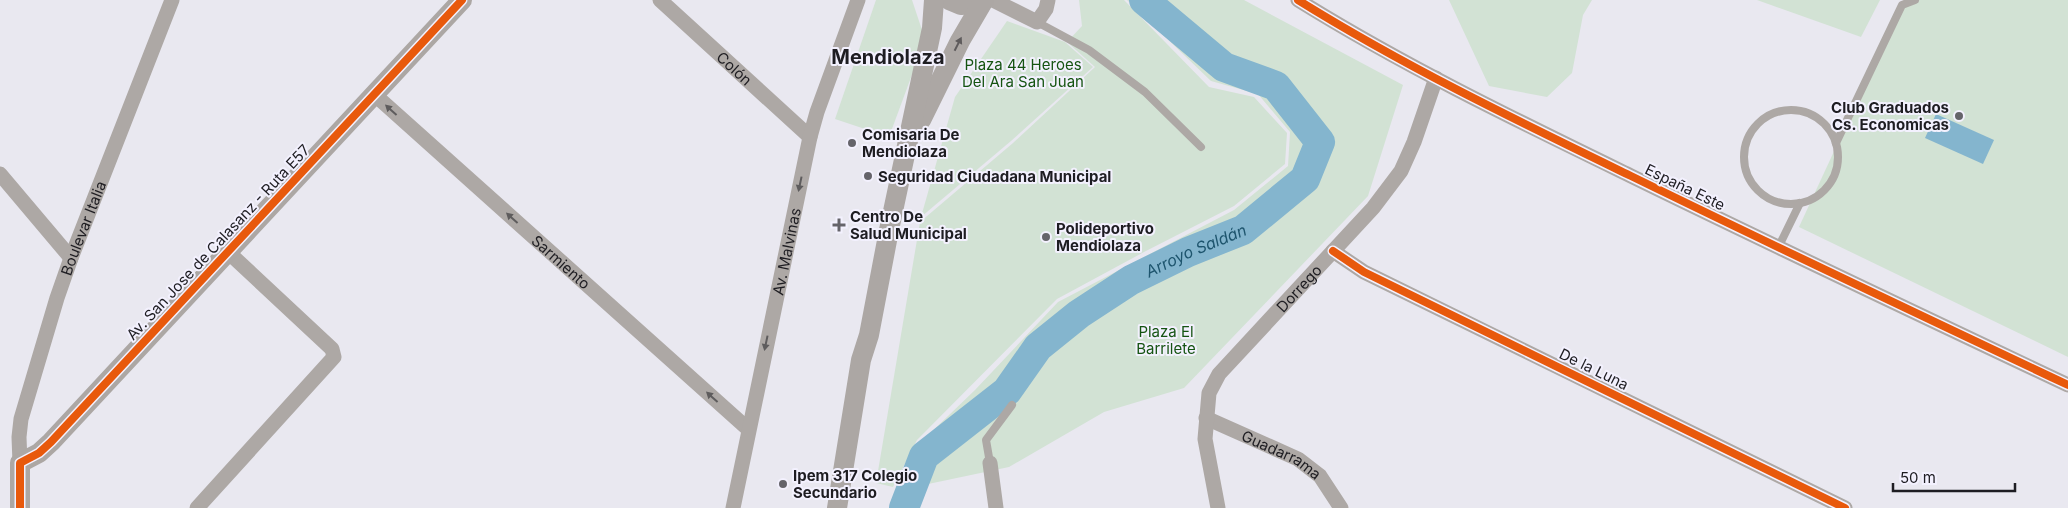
<svg xmlns="http://www.w3.org/2000/svg" width="2068" height="508" viewBox="0 0 2068 508" font-family="Inter,sans-serif">
  <style>
    .green { fill: #d2e2d4 }
    .water { fill: #84b5ce }
    .lines { fill: none; stroke-linecap: round; stroke-linejoin: round }
    .river { stroke: #84b5ce; stroke-width: 30 }
    .lane { stroke: #ada8a5; stroke-width: 8 }
    .street { stroke: #ada8a5; stroke-width: 15 }
    .secondary { stroke: #aca7a4; stroke-width: 20 }
    .cycleway-casing { stroke: #f3f1fe; stroke-width: 11 }
    .cycleway { stroke: #e8590c; stroke-width: 8 }
    .oneway { fill: #5e5b5c }
    .oneway2 { fill: #5e5c5d }
    .poi-dot { fill: #65646a; stroke: #f3f1fe; stroke-width: 2 }
    .labels { text-anchor: middle; dominant-baseline: central; stroke-width: 4; stroke-linejoin: round; paint-order: stroke }
    .park-label { font-size: 15px; fill: #155412; stroke: #f3f1fe }
    .street-label { font-size: 15px; fill: #1e1d22; stroke: #f3f1fe }
    .poi-label { font-size: 15px; font-weight: bold; fill: #1e1d22; stroke: #f3f1fe; text-anchor: start }
    .water-label { font-size: 16px; font-style: italic; fill: #1e556e; stroke: #f3f1fe }
    .district-label { font-size: 20px; font-weight: bold; fill: #1e1d22; stroke: #f3f1fe }
  </style>
  <rect width="100%" height="100%" fill="#e9e8f0"/>
  <g class="green">
    <path d="M876 0H912L922 30 913 72 889 137 835 119Z"/>
    <path d="M1079 0H1124L1209 87 1254 97 1287 133 1285 164 1234 206 1144 252 1057 299 917 440 893 487 876 483 920 222 1013 143 1095 67 1067 42 1082 26Z"/>
    <path d="M1127 0H1244L1403 85 1368 196 1184 388 1104 412 1009 467 895 491 921 442 975 390 1058 302 1234 210 1288 166 1290 132 1258 94 1211 81Z"/>
    <path d="M1449 0H1592L1583 15 1572 73 1547 97 1489 86Z"/>
    <path d="M1757 0H1880L1861 37Z"/>
    <path d="M1904 0H2068V357L1799 227Z"/>
    <path d="M1007 21 1065 42 1093 67 1011 141 921 217 955 97Z"/>
  </g>
  <path class="water" d="M1936 114 1994 140 1983 164 1925 138Z"/>
  <g class="lines">
    <path class="river" id="s1" d="M904 508 924 456 1007 391 1038 347 1079 314 1131 280 1188 252 1243 230 1305 179 1320 142 1276 86 1224 67 1144 0"/>
    <g class="lane">
      <path d="M1037 22 1089 50 1145 92 1201 147"/>
      <circle cx="1791" cy="157" r="47"/>
      <path d="M1836 143 1902 5 1915 0"/>
      <path d="M1778 248 1800 203"/>
      <path d="M990 463 986 440 1012 405"/>
    </g>
    <g class="street">
      <path id="s2" d="M660 0 810 137"/>
      <path d="M993 0 1037 22 1046 9 1048 0"/>
      <path d="M1298 0C1404 66 1518 121 1631 176 1776 247 1922 316 2068 385"/>
      <path id="s3" d="M375 95 748 429"/>
      <path d="M0 174 71 258"/>
      <path d="M1333 251 1364 272 1845 508"/>
      <path id="s4" d="M1206 418 1298 459 1320 476 1341 508"/>
      <path id="s5" d="M20 463 19 437 21 419 57 298 71 258 172 0"/>
      <path d="M990 463 996 508"/>
      <path d="M197 508 334 357 332 349 227 251"/>
      <path id="s6" d="M733 508 810 137 817 112 858 0"/>
      <path id="s7" d="M1218 508 1205 439 1209 393 1219 374 1373 208 1401 171 1414 142 1436 78"/>
    </g>
    <g class="secondary">
      <path d="M949 0 961 5 980 3"/>
      <path d="M921 120 960 41 984 0"/>
      <path d="M20 508V463L39 453 51 442 462 0"/>
      <path d="M837 508 861 360 869 335 889 230 932 28 934 0"/>
    </g>
    <defs>
      <g id="cycleway">
        <path d="M1298 0C1404 66 1518 121 1631 176 1776 247 1922 316 2068 385"/>
        <path d="M1333 251 1364 272 1845 508"/>
        <path d="M20 508V463L39 453 51 442 462 0"/>
      </g>
    </defs>
    <use href="#cycleway" class="cycleway-casing"/>
    <use href="#cycleway" class="cycleway"/>
  </g>
  <defs><path id="oneway-solid" d="M-6-.8H1V-3.2L6.5 0L1 3.2V.8H-6Z" transform="scale(1.25)"/></defs>
  <use class="oneway" href="#oneway-solid" transform="translate(958 44) rotate(-63)"/>
  <g class="oneway2">
    <use href="#oneway-solid" transform="translate(391 110) rotate(-138)"/>
    <use href="#oneway-solid" transform="translate(800 184) rotate(102)"/>
    <use href="#oneway-solid" transform="translate(512 218) rotate(-138)"/>
    <use href="#oneway-solid" transform="translate(766 343) rotate(102)"/>
    <use href="#oneway-solid" transform="translate(712 397) rotate(-138)"/>
  </g>
  <g class="poi-dot">
    <circle cx="1959" cy="116" r="5"/>
    <circle cx="852" cy="143" r="5"/>
    <circle cx="868" cy="176" r="5"/>
    <path d="M836.5 217.5h5v5h5v5h-5v5h-5v-5h-5v-5h5z"/>
    <circle cx="1046" cy="237" r="5"/>
    <circle cx="783" cy="484" r="5"/>
  </g>
  <g class="labels">
    <g class="park-label">
      <text x="1023" y="64">Plaza 44 Heroes<tspan x="1023" dy="17">Del Ara San Juan</tspan></text>
      <text x="1166" y="331">Plaza El<tspan x="1166" dy="17">Barrilete</tspan></text>
    </g>
    <g class="street-label">
      <text stroke="none"><textPath href="#s2" startOffset="101">Colón</textPath></text>
      <text transform="translate(1685 187) rotate(26)">España Este</text>
      <text stroke="none"><textPath href="#s5" startOffset="245">Boulevar Italia</textPath></text>
      <text transform="translate(218 242) rotate(-47)">Av. San Jose de Calasanz - Ruta E57</text>
      <text stroke="none"><textPath href="#s6" startOffset="262">Av. Malvinas</textPath></text>
      <text stroke="none"><textPath href="#s3" startOffset="250">Sarmiento</textPath></text>
      <text stroke="none"><textPath href="#s7" startOffset="255">Dorrego</textPath></text>
      <text transform="translate(1594 369) rotate(26)">De la Luna</text>
      <text stroke="none"><textPath href="#s4" startOffset="84">Guadarrama</textPath></text>
    </g>
    <g class="poi-label">
      <text x="1949" y="107" text-anchor="end">Club Graduados<tspan x="1949" dy="17">Cs. Economicas</tspan></text>
      <text x="862" y="134">Comisaria De<tspan x="862" dy="17">Mendiolaza</tspan></text>
      <text x="878" y="176">Seguridad Ciudadana Municipal</text>
      <text x="850" y="216">Centro De<tspan x="850" dy="17">Salud Municipal</tspan></text>
      <text x="1056" y="228">Polideportivo<tspan x="1056" dy="17">Mendiolaza</tspan></text>
      <text x="793" y="475">Ipem 317 Colegio<tspan x="793" dy="17">Secundario</tspan></text>
    </g>
    <g class="water-label">
      <text stroke="none"><textPath href="#s1" startOffset="401">Arroyo Saldán</textPath></text>
    </g>
    <g class="district-label">
      <text x="888" y="57">Mendiolaza</text>
    </g>
  </g>
  <path d="M1893 483v8h122v-8" fill="none" stroke="#1e1d22" stroke-width="2.5"/>
  <text x="1900" y="483" font-size="15" fill="#1e1d22" stroke="#f3f1fe" stroke-width="4" paint-order="stroke">50 m</text>
</svg>
